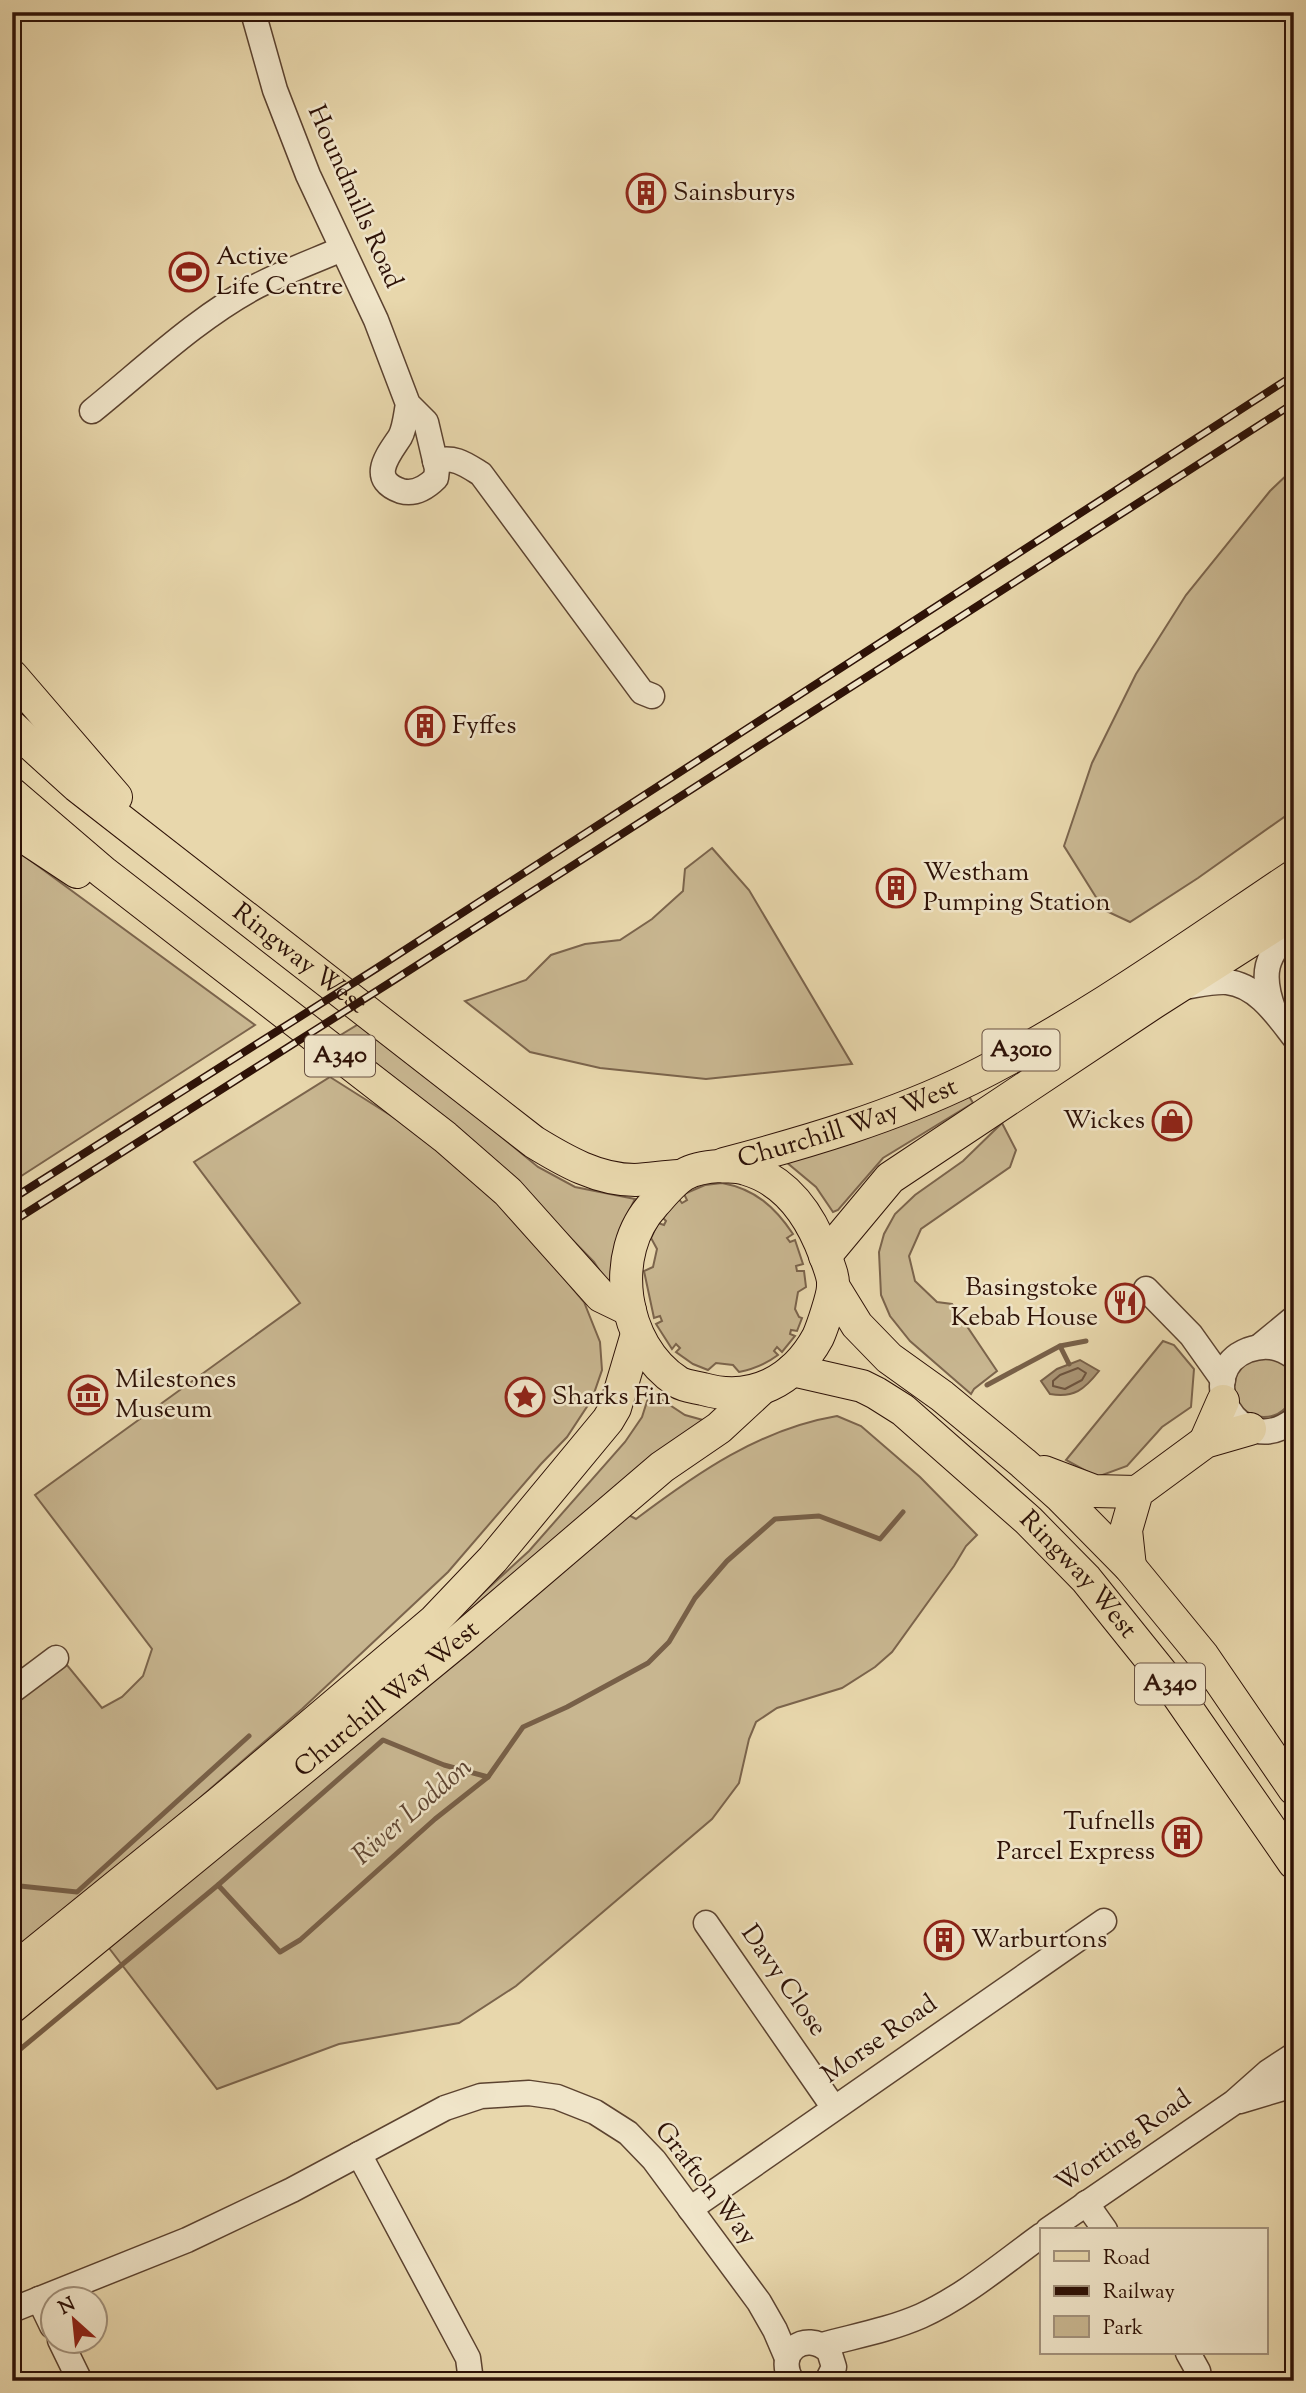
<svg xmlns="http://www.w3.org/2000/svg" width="1306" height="2393" viewBox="0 0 1306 2393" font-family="'Sorts Mill Goudy',serif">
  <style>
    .green { fill: #c8b690; stroke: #7b644c; stroke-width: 2 }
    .water { fill: #a99474; stroke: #786048; stroke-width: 2 }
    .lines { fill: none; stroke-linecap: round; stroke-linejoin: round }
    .shore { stroke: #6c533e; stroke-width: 2 }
    .stream { stroke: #786048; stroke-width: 5 }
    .minor-casing { stroke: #5c4330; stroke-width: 27 }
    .major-casing { stroke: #2e1207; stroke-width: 34 }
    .minor { stroke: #f0e5c9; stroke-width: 24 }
    .major { stroke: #e8d7ac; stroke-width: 32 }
    .rail-casing { stroke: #2e1207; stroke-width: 8 }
    .rail { stroke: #f0e5c9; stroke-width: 5; stroke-dasharray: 16; stroke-linecap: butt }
    .labels { text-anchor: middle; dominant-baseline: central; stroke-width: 5; stroke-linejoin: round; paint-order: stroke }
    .shield { fill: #f0e5c9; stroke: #685141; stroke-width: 2 }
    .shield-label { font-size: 24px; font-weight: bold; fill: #2e1207 }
    .poi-label { font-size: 26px; fill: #2e1207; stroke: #f0e5c9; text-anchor: start }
    .street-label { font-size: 26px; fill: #2e1207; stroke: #f0e5c9 }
    .water-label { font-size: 28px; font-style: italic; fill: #5f4633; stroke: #f0e5c9 }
  </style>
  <rect width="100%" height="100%" fill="#e8d7ac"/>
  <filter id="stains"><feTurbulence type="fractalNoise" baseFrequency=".00286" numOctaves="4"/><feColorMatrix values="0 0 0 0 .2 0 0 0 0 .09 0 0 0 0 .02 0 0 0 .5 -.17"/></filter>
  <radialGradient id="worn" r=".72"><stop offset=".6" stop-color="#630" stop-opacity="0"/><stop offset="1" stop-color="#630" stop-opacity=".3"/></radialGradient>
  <g class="green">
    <path d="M1294 468V810L1198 878 1130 922 1104 910 1064 846 1092 763 1136 674 1186 595 1270 491Z"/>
    <path d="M12 847 255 1025 12 1182Z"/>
    <path d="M712 848 749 890 852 1064 706 1079 600 1068 530 1052 465 1001 526 980 551 955 585 944 620 940 652 919 683 891 685 869Z"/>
    <path d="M362 1022 538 1167 575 1187 635 1199 620 1229 611 1288 594 1262 545 1212 334 1039Z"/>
    <path d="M330 1077 447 1151 495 1196 584 1302 600 1342 602 1370 592 1399 567 1437 541 1464 448 1572 302 1709 78 1904 12 1953V1705L67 1665 102 1708 122 1697 143 1676 152 1649 35 1495 300 1303 194 1162Z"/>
    <path d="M966 1091 973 1103 883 1158 838 1210 833 1212 816 1187 779 1156Z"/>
    <path d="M1002 1123 1016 1150 1010 1167 921 1229 909 1256 915 1281 937 1302 952 1304 997 1371 974 1389 971 1394 910 1341 890 1316 881 1295 879 1252 884 1234 895 1214 915 1195 963 1161Z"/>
    <path d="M722 1183C755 1189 775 1207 793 1234L787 1238 790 1242 795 1240 803 1264 796 1266 797 1271H804L806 1287 798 1292 795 1309 799 1317 802 1318 797 1331 791 1330 790 1334 795 1336 782 1352 777 1347 774 1351 778 1355C766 1364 754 1369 739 1372L733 1365 716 1363 708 1370 693 1364 676 1352 680 1348 676 1344 672 1349 656 1324 662 1321 660 1316 654 1318 644 1271 653 1267 657 1249 651 1238 658 1223 664 1225 666 1221 662 1217 678 1198 682 1203 687 1200 684 1194 705 1185Z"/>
    <path d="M1163 1341 1174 1345 1194 1369 1191 1407 1162 1427 1127 1466 1097 1477 1066 1460Z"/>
    <circle cx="1264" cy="1387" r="30"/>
    <path d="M650 1392 685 1415 710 1422 329 1733 529 1551 625 1442 642 1417Z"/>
    <path d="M837 1416 861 1426 920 1477 977 1535 966 1546 954 1566 892 1652 875 1667 842 1688 777 1708 756 1722 749 1739 739 1783 712 1819 516 1986 459 2023 339 2044 217 2089 109 1948 625 1513 636 1519C697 1473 760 1429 837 1416Z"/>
  </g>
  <path class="water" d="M1080 1360 1099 1371C1084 1390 1074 1398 1050 1394L1041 1381 1057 1369Z"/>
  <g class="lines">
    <path class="shore" d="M1078 1368 1086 1373 1082 1380 1065 1389 1053 1386V1381L1060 1375Z"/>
    <g class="stream">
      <path d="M1060 1346 1069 1364"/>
      <path d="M987 1385 1060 1346 1086 1341"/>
      <path d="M218 1885 280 1952 300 1940 435 1819 488 1777 523 1727 567 1707 648 1663 669 1642 695 1598 727 1561 775 1519 819 1516 880 1539 903 1512"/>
      <path d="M12 1892 20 1886 77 1892 249 1736"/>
      <path d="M12 2056 218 1885 383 1740 444 1765 488 1777"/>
    </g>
    <defs>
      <g id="minor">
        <path d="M253 12 275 90 308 175 376 320 408 404 426 422 437 469 436 478C427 487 415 495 401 491 367 479 389 454 400 437 405 428 406 414 408 404"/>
        <path d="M92 411C144 369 198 317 257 286 284 272 314 261 342 249"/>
        <path d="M435 461C455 456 465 464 481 474L642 692 652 696"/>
        <path d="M1183 987C1197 985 1213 981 1227 982 1257 985 1277 1015 1294 1037"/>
        <path d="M1274 1011C1260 974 1265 955 1294 928"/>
        <path d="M1146 1289 1191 1335 1223 1380"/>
        <path d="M1260 1346 1294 1318"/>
        <path d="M1294 1357C1278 1346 1265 1344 1248 1350 1191 1372 1238 1463 1294 1420"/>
        <path d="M12 1691 56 1658"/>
        <path d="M706 1923 834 2108"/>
        <path d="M1240 2101 1280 2089 1294 2082"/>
        <path d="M359 2154 468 2358 471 2381"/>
        <path d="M1086 2203 1105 2230"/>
        <path d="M690 2209 1104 1921"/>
        <path d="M1048 2230 1233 2103 1268 2072 1294 2055"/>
        <path d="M39 2299 52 2326"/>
        <path d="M12 2310 187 2240 292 2190 445 2108 481 2096 529 2093 557 2097 595 2112 628 2133 654 2160 759 2302 775 2330 787 2358"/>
        <path d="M60 2340 80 2381"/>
        <path d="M822 2345C855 2336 889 2330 921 2316 965 2296 1003 2263 1042 2235"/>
        <path d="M1188 2353 1198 2371 1200 2381"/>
        <path d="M792 2381C774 2353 805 2329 829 2351L834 2367 827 2381"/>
      </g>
      <g id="major">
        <path d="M12 676 116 797"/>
        <path id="s1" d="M12 727 77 786 534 1142C565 1161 598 1180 635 1180 650 1179 664 1177 679 1176"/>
        <path d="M12 794 103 872 445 1137 508 1192 601 1296 630 1310"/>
        <path d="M12 829 77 872"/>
        <path id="s2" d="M724 1164C807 1142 892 1117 970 1079 1084 1022 1188 947 1294 876"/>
        <path d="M720 1166C728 1167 738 1166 746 1169 788 1181 811 1217 825 1255 828 1264 834 1277 833 1286 833 1296 822 1328 818 1337 794 1381 752 1403 703 1389 695 1387 684 1386 678 1382 621 1345 608 1253 654 1204 677 1178 683 1168 720 1166Z"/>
        <path d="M825 1256 890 1178 1153 1003 1294 913"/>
        <path d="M833 1286 857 1325 889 1358 942 1396 1023 1463 1060 1496 1130 1567 1203 1656 1294 1789"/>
        <path id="s3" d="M792 1370 862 1386 876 1393 903 1410 1028 1520 1086 1579 1168 1681 1294 1863"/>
        <path d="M1205 1442 1223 1401"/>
        <path d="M1044 1472 1094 1491 1137 1492"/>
        <path d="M1130 1567 1126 1530 1137 1492 1205 1442 1250 1429"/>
        <path d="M12 1971 218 1804 434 1621 493 1559 608 1420 615 1408 637 1334"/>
        <path id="s4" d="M12 2007 463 1637 662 1467 719 1428 759 1391"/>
      </g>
    </defs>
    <use href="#minor" class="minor-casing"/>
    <use href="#major" class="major-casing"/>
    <use href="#minor" class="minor"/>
    <use href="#major" class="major"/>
    <defs>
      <g id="rail">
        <path d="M12 1199 377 968 1294 375"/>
        <path d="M12 1222 391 982 1294 403"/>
      </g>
    </defs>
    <use href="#rail" class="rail-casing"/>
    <use href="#rail" class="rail"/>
  </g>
  <defs>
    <symbol id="building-ring" viewBox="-11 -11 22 22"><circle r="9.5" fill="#f0e5c9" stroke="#8f2418" stroke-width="1.5"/><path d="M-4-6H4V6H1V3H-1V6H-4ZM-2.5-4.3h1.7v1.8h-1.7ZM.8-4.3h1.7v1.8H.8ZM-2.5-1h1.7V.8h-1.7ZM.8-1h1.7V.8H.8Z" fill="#8f2418"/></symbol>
    <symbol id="stadium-ring" viewBox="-11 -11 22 22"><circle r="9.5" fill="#f0e5c9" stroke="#8f2418" stroke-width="1.5"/><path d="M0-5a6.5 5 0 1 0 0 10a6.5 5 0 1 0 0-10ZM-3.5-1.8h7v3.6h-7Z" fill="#8f2418"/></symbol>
    <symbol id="shop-ring" viewBox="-11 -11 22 22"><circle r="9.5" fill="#f0e5c9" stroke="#8f2418" stroke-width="1.5"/><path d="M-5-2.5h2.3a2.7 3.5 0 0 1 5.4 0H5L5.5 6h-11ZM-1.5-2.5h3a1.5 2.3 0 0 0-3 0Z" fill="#8f2418"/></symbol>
    <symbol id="restaurant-ring" viewBox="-11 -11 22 22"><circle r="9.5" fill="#f0e5c9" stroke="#8f2418" stroke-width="1.5"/><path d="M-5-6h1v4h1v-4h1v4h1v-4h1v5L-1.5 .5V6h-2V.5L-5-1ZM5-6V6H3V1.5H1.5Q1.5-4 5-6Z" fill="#8f2418"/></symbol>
    <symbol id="museum-ring" viewBox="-11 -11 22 22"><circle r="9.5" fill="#f0e5c9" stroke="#8f2418" stroke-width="1.5"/><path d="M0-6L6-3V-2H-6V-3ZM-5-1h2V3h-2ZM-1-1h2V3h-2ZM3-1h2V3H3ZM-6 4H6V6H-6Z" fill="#8f2418"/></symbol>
    <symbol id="sight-ring" viewBox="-11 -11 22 22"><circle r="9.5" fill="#f0e5c9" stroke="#8f2418" stroke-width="1.5"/><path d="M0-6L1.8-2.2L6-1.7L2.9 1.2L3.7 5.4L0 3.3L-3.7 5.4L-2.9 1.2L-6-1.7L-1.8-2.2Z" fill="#8f2418"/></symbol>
  </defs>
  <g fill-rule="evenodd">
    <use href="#building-ring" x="624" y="171" width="44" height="44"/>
    <use href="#stadium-ring" x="167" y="250" width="44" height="44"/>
    <use href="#building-ring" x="403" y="704" width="44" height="44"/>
    <use href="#building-ring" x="874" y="866" width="44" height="44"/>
    <use href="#shop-ring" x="1150" y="1099" width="44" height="44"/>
    <use href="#restaurant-ring" x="1103" y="1281" width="44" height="44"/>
    <use href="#museum-ring" x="66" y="1373" width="44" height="44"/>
    <use href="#sight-ring" x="503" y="1375" width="44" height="44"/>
    <use href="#building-ring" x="1160" y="1815" width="44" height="44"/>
    <use href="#building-ring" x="922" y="1918" width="44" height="44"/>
  </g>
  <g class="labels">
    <g class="shield">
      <rect x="982.5" y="1029.5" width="77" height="41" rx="5"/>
      <rect x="305" y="1035.5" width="70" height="41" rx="5"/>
      <rect x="1135" y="1663.5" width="70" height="41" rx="5"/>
    </g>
    <g class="shield-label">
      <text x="1021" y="1050">A3010</text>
      <text x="340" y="1056">A340</text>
      <text x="1170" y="1684">A340</text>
    </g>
    <g class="poi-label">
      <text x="673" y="193">Sainsburys</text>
      <text x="216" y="257">Active<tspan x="216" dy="30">Life Centre</tspan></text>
      <text x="452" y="726">Fyffes</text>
      <text x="923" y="873">Westham<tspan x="923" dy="30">Pumping Station</tspan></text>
      <text x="1145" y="1121" text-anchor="end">Wickes</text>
      <text x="1098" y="1288" text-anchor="end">Basingstoke<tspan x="1098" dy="30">Kebab House</tspan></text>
      <text x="115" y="1380">Milestones<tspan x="115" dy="30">Museum</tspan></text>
      <text x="552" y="1397">Sharks Fin</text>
      <text x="1155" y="1822" text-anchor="end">Tufnells<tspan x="1155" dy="30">Parcel Express</tspan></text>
      <text x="971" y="1940">Warburtons</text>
    </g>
    <g class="street-label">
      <text transform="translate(354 197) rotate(66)">Houndmills Road</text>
      <text stroke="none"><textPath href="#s1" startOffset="369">Ringway West</textPath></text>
      <text stroke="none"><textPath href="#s2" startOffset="130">Churchill Way West</textPath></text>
      <text stroke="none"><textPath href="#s3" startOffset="360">Ringway West</textPath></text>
      <text stroke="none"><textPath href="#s4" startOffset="485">Churchill Way West</textPath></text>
      <text transform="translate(783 1981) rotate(55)">Davy Close</text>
      <text transform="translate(880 2040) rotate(-35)">Morse Road</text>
      <text transform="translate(1124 2142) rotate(-35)">Worting Road</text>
      <text transform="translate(705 2184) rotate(52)">Grafton Way</text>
    </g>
    <g class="water-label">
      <text transform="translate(413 1812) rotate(-41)">River Loddon</text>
    </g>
  </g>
  <rect width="1306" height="2393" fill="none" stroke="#e8d7ac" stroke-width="42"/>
  <rect x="14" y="14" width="1278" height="2365" fill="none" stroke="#2e1207" stroke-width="3.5"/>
  <rect x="21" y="21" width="1264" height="2351" fill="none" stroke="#2e1207" stroke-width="2"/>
  <rect x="1040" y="2228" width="228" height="126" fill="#f0e5c9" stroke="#a2917b" stroke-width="2"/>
  <rect x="1054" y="2251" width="35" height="10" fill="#e8d7ac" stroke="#a2917b" stroke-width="2"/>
  <text x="1103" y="2264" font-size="21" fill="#2e1207">Road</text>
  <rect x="1054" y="2286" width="35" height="10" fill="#2e1207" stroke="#a2917b" stroke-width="2"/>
  <text x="1103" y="2298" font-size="21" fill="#2e1207">Railway</text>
  <rect x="1054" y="2316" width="35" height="21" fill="#c8b690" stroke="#a2917b" stroke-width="2"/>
  <text x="1103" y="2334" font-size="21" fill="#2e1207">Park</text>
  <g transform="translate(74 2320) rotate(333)"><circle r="33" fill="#f0e5c9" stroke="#a2917b" stroke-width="2"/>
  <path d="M0-5L12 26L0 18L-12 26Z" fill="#8f2418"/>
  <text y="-10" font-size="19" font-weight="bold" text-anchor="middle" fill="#2e1207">N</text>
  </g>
  <rect width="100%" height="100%" filter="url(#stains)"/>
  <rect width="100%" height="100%" fill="url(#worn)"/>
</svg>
